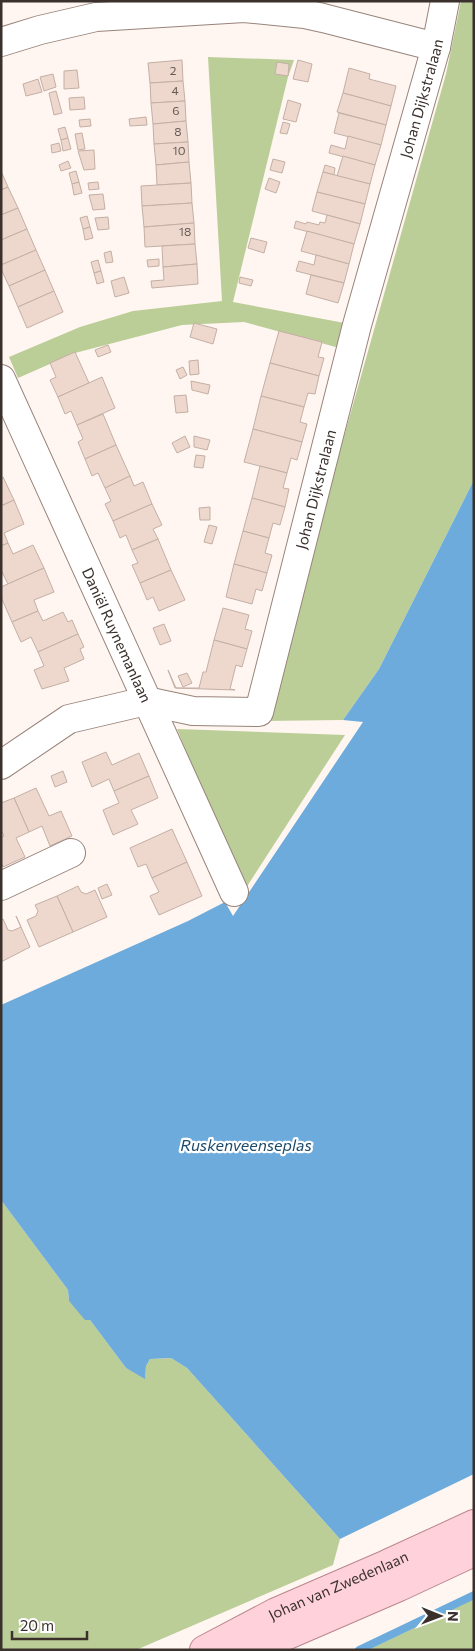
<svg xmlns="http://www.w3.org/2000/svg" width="475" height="1651" viewBox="0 0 475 1651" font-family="Commissioner,sans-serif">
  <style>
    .green { fill: #bcce97 }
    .water { fill: #6cabdb }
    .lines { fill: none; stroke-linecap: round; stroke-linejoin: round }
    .stream { stroke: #6cabdb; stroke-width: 8 }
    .building { fill: #eed8ce; stroke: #c4afa5 }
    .minor-casing { stroke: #98847b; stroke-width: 30 }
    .major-casing { stroke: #ba868d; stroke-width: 30 }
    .minor { stroke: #fff; stroke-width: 28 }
    .major { stroke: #ffd1da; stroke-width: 28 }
    .labels { text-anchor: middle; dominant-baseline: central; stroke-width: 4.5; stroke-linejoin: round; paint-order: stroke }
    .number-label { font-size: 12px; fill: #675b55 }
    .street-label { font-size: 15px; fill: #3a312d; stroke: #fff }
    .water-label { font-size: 16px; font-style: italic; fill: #1b4a6b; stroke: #fff }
  </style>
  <rect width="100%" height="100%" fill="#fff6f1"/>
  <g class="green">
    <path d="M461 1H474V480L379 669 343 720 264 721 446 74Z"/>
    <path d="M208 57 294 60 288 77 233 302 350 324 343 349 244 322 182 325 75 353 18 378 9 357 80 327 133 311 222 301Z"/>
    <path d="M177 729 345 735 244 891Z"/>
    <path d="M1 1200 68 1290 69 1301 90 1320 126 1368 145 1378 146 1366 150 1359 171 1358 187 1368 340 1539 333 1565 136 1650H1Z"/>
    <path d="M474 1599V1650H368Z"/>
  </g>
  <path class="water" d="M474 480V1474L340 1539 187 1368 171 1358 150 1359 146 1366 145 1379 126 1368 90 1320H85L69 1301 68 1290 1 1200V1005L188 921 225 902 233 916 363 722 343 720 379 669Z"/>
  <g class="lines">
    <path class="stream" d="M359 1650 474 1595"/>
  </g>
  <g class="building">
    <path d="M182 60 183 81 150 83 148 63Z"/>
    <path d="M298 60 312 64 308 82 293 79Z"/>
    <path d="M277 62 289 64 288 76 275 74Z"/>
    <path d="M349 68 370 74 369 79 396 86 391 106 343 93Z"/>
    <path d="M77 70 79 88 64 89V71Z"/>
    <path d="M53 74 56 87 44 91 40 77Z"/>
    <path d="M38 79 42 92 26 96 23 84Z"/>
    <path d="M183 81 185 101 151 103 150 83Z"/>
    <path d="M56 91 62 113 54 115 49 93Z"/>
    <path d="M343 93 391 106 386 125 337 112Z"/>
    <path d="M84 97 85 109 70 110 69 98Z"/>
    <path d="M288 100 301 104 296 122 283 119Z"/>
    <path d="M185 101 186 121 153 124 151 103Z"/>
    <path d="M339 113 386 125 381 145 334 133Z"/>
    <path d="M146 117 147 125 130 126 129 119Z"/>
    <path d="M90 119 91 126 80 127 79 120Z"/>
    <path d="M186 121 188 142 154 144 153 124Z"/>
    <path d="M283 122 290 124 287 134 280 133Z"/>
    <path d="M65 127 68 138 61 140 58 129Z"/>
    <path d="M82 133 85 149 78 150 75 134Z"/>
    <path d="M348 136 381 145 375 165 329 153 331 145 345 149Z"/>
    <path d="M68 138 71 149 63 151 61 140Z"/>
    <path d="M188 142 189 162 156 165 154 144Z"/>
    <path d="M59 143 61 151 52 153 51 145Z"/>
    <path d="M94 150 95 169 84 170 78 151Z"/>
    <path d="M343 156 375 165 370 184 337 176Z"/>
    <path d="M273 159 285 162 282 173 270 170Z"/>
    <path d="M68 161 71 168 61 171 59 165Z"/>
    <path d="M189 162 191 183 157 185 156 165Z"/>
    <path d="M325 165 335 168 334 175 323 172Z"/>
    <path d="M1 171 8 187 1 190Z"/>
    <path d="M76 171 79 182 72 184 69 173Z"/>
    <path d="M323 172 370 184 365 204 317 192Z"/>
    <path d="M269 178 280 182 276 193 265 189Z"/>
    <path d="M79 182 82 193 74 195 72 184Z"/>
    <path d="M98 182 99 189 89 190 88 183Z"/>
    <path d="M191 183 192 203 142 206 141 186Z"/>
    <path d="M8 187 18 208 1 215V190Z"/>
    <path d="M317 192 365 204 360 224 312 211Z"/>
    <path d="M103 194 105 209 93 210 89 195Z"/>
    <path d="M192 203 194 223 144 227 142 206Z"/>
    <path d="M18 208 27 229 1 240V215Z"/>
    <path d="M327 215 360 224 354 244 294 228 296 221 306 224 307 222 319 225 320 222 325 223Z"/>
    <path d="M87 216 90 227 83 229 80 218Z"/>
    <path d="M108 217 109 229 98 230 95 218Z"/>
    <path d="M194 223 195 244 145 247 144 227Z"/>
    <path d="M90 227 93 238 85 240 83 229Z"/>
    <path d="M27 229 36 250 1 265V240Z"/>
    <path d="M307 231 354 244 349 264 301 251Z"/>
    <path d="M251 238 267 242 264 253 248 248Z"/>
    <path d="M195 244 197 264 163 267 162 246Z"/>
    <path d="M36 250 45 270 9 286 1 269V265Z"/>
    <path d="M111 251 113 262 106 263 104 253Z"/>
    <path d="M316 255 349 264 344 283 296 271 299 261 314 265Z"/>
    <path d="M159 259V266L148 267 147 260Z"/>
    <path d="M98 260 101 271 94 273 91 262Z"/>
    <path d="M197 264 198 284 152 288 151 281 164 280 163 267Z"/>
    <path d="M45 270 54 291 18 307 9 286Z"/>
    <path d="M101 271 104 282 97 284 94 273Z"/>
    <path d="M311 275 344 283 338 303 306 294Z"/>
    <path d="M124 277 129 293 115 297 111 281Z"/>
    <path d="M240 277 253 280 251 286 239 283Z"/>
    <path d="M54 291 63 312 27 328 18 307Z"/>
    <path d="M194 323 217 329 213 344 190 337Z"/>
    <path d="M279 331 322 342 318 357 324 358 319 376 270 363Z"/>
    <path d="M108 345 111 352 98 357 95 350Z"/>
    <path d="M75 352 89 383 58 397 50 380 56 377 50 363Z"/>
    <path d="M198 360 199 374 190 375 189 361Z"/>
    <path d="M270 363 319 376 315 394 308 393 304 407 261 396Z"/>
    <path d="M183 367 187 375 180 379 176 370Z"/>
    <path d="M102 377 115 408 77 425 71 411 65 414 58 397Z"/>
    <path d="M191 381 210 385 208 394 192 390Z"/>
    <path d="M186 395 188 412 176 413 174 396Z"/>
    <path d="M261 396 304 407 300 422 307 424 302 442 253 429Z"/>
    <path d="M103 414 116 445 85 459 78 442 83 439 77 425Z"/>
    <path d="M253 429 302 442 297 460 291 458 287 473 244 462Z"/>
    <path d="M185 436 190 447 177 453 172 443Z"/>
    <path d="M194 436 210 440 207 450 194 447Z"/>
    <path d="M116 445 130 476 105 488 98 473 92 476 85 459Z"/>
    <path d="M196 455 205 456 203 468 194 467Z"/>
    <path d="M260 466 287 473 283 488 289 489 285 507 252 498Z"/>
    <path d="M130 476 134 486 143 482 152 504 113 521 105 504 111 501 105 488Z"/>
    <path d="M3 477 14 500 1 506V478Z"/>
    <path d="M252 498 285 507 280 525 273 523 269 538 243 531Z"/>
    <path d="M14 500 24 524 4 533 8 543 1 546V506Z"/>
    <path d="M152 504 162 525 153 529 158 539 132 550 126 535 120 538 113 521Z"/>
    <path d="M210 507V520H200L199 508Z"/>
    <path d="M209 525 217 527 212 544 204 542Z"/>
    <path d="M243 531 269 538 265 553 272 555 267 573 234 564Z"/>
    <path d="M158 539 171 570 140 583 132 565 138 563 132 550Z"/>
    <path d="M8 543 13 554 33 545 44 568 8 584 1 570V546Z"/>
    <path d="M234 564 267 573 262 591 256 589 252 604 226 597Z"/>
    <path d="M44 568 54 592 34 600 38 611 12 622 1 597V587Z"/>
    <path d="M171 570 185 600 159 611 153 597 147 600 140 583Z"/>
    <path d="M223 608 249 615 245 629 252 631 247 649 214 640Z"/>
    <path d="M38 611 43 621 63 612 68 622 72 620 78 634 38 652 31 637 21 642 12 622Z"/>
    <path d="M164 624 171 641 160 645 153 628Z"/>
    <path d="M78 634 84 647 80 649 84 659 64 668 69 681 42 689 34 670 44 666 38 652Z"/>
    <path d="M214 640 247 649 242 667 236 665 230 689 235 690 175 688 168 670 176 688H199L203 672H206Z"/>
    <path d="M187 673 192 683 183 687 178 676Z"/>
    <path d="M106 752 112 765 139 753 149 776 114 791 109 779 92 787 82 762Z"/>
    <path d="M63 771 67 782 55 787 51 776Z"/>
    <path d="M149 776 158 798 131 810 138 824 113 835 103 810 119 803 114 791Z"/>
    <path d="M36 788 49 816 61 811 72 836 50 846 42 826 29 832 14 798Z"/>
    <path d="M14 798 29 832 16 838 25 857 3 867 1 862V837L4 836 1 830V803Z"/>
    <path d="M172 829 187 862 152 878 146 864 138 867 130 848Z"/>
    <path d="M187 862 202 896 159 915 150 896 159 892 152 878Z"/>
    <path d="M107 884 112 895 102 899 98 888Z"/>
    <path d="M78 886 81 892 86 894 95 890 107 917 73 932 57 896Z"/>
    <path d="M57 896 73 932 39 947 27 920 36 916 38 911 35 905Z"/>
    <path d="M16 916 30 947 1 962V920L3 919 8 930 12 931 21 927Z"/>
  </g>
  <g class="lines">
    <defs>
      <g id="minor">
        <path d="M1 42 40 30 96 17 244 8 305 14 323 18 436 47"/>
        <path id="s1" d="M1 379 234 892"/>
        <path id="s2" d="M1 765 69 719 146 701 193 711 259 712 357 325 436 47 445 1"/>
        <path d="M1 886 71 853"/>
      </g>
      <g id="major">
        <path id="s3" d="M204 1650 276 1612 387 1564 474 1524"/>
        <path d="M235 1650 288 1635 399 1587 474 1552"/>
      </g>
    </defs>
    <use href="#minor" class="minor-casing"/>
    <use href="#major" class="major-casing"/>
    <use href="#minor" class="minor"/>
    <use href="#major" class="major"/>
  </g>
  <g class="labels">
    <g class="number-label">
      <text x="173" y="70">2</text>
      <text x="175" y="90">4</text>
      <text x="176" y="110">6</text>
      <text x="178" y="131">8</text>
      <text x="179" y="150">10</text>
      <text x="185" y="231">18</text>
    </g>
    <g class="street-label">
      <text stroke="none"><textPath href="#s2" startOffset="910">Johan Dijkstralaan</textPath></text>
      <text stroke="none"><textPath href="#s2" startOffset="505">Johan Dijkstralaan</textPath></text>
      <text stroke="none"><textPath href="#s1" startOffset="281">Daniël Ruynemanlaan</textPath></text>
      <text stroke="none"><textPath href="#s3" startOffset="149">Johan van Zwedenlaan</textPath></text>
    </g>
    <g class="water-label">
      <text x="246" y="1144">Ruskenveenseplas</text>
    </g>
  </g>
  <rect width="475" height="1651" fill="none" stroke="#3a312d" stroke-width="5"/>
  <g transform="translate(440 1616) rotate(91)" stroke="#ffffff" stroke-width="4" paint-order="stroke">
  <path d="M0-4L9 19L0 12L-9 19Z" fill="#3a312d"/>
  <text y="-8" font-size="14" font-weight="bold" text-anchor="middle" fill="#3a312d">N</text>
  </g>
  <path d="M12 1631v8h75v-8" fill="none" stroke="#3a312d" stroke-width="2.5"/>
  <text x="20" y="1631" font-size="15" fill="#3a312d" stroke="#ffffff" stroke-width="4" paint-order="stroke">20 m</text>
</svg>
